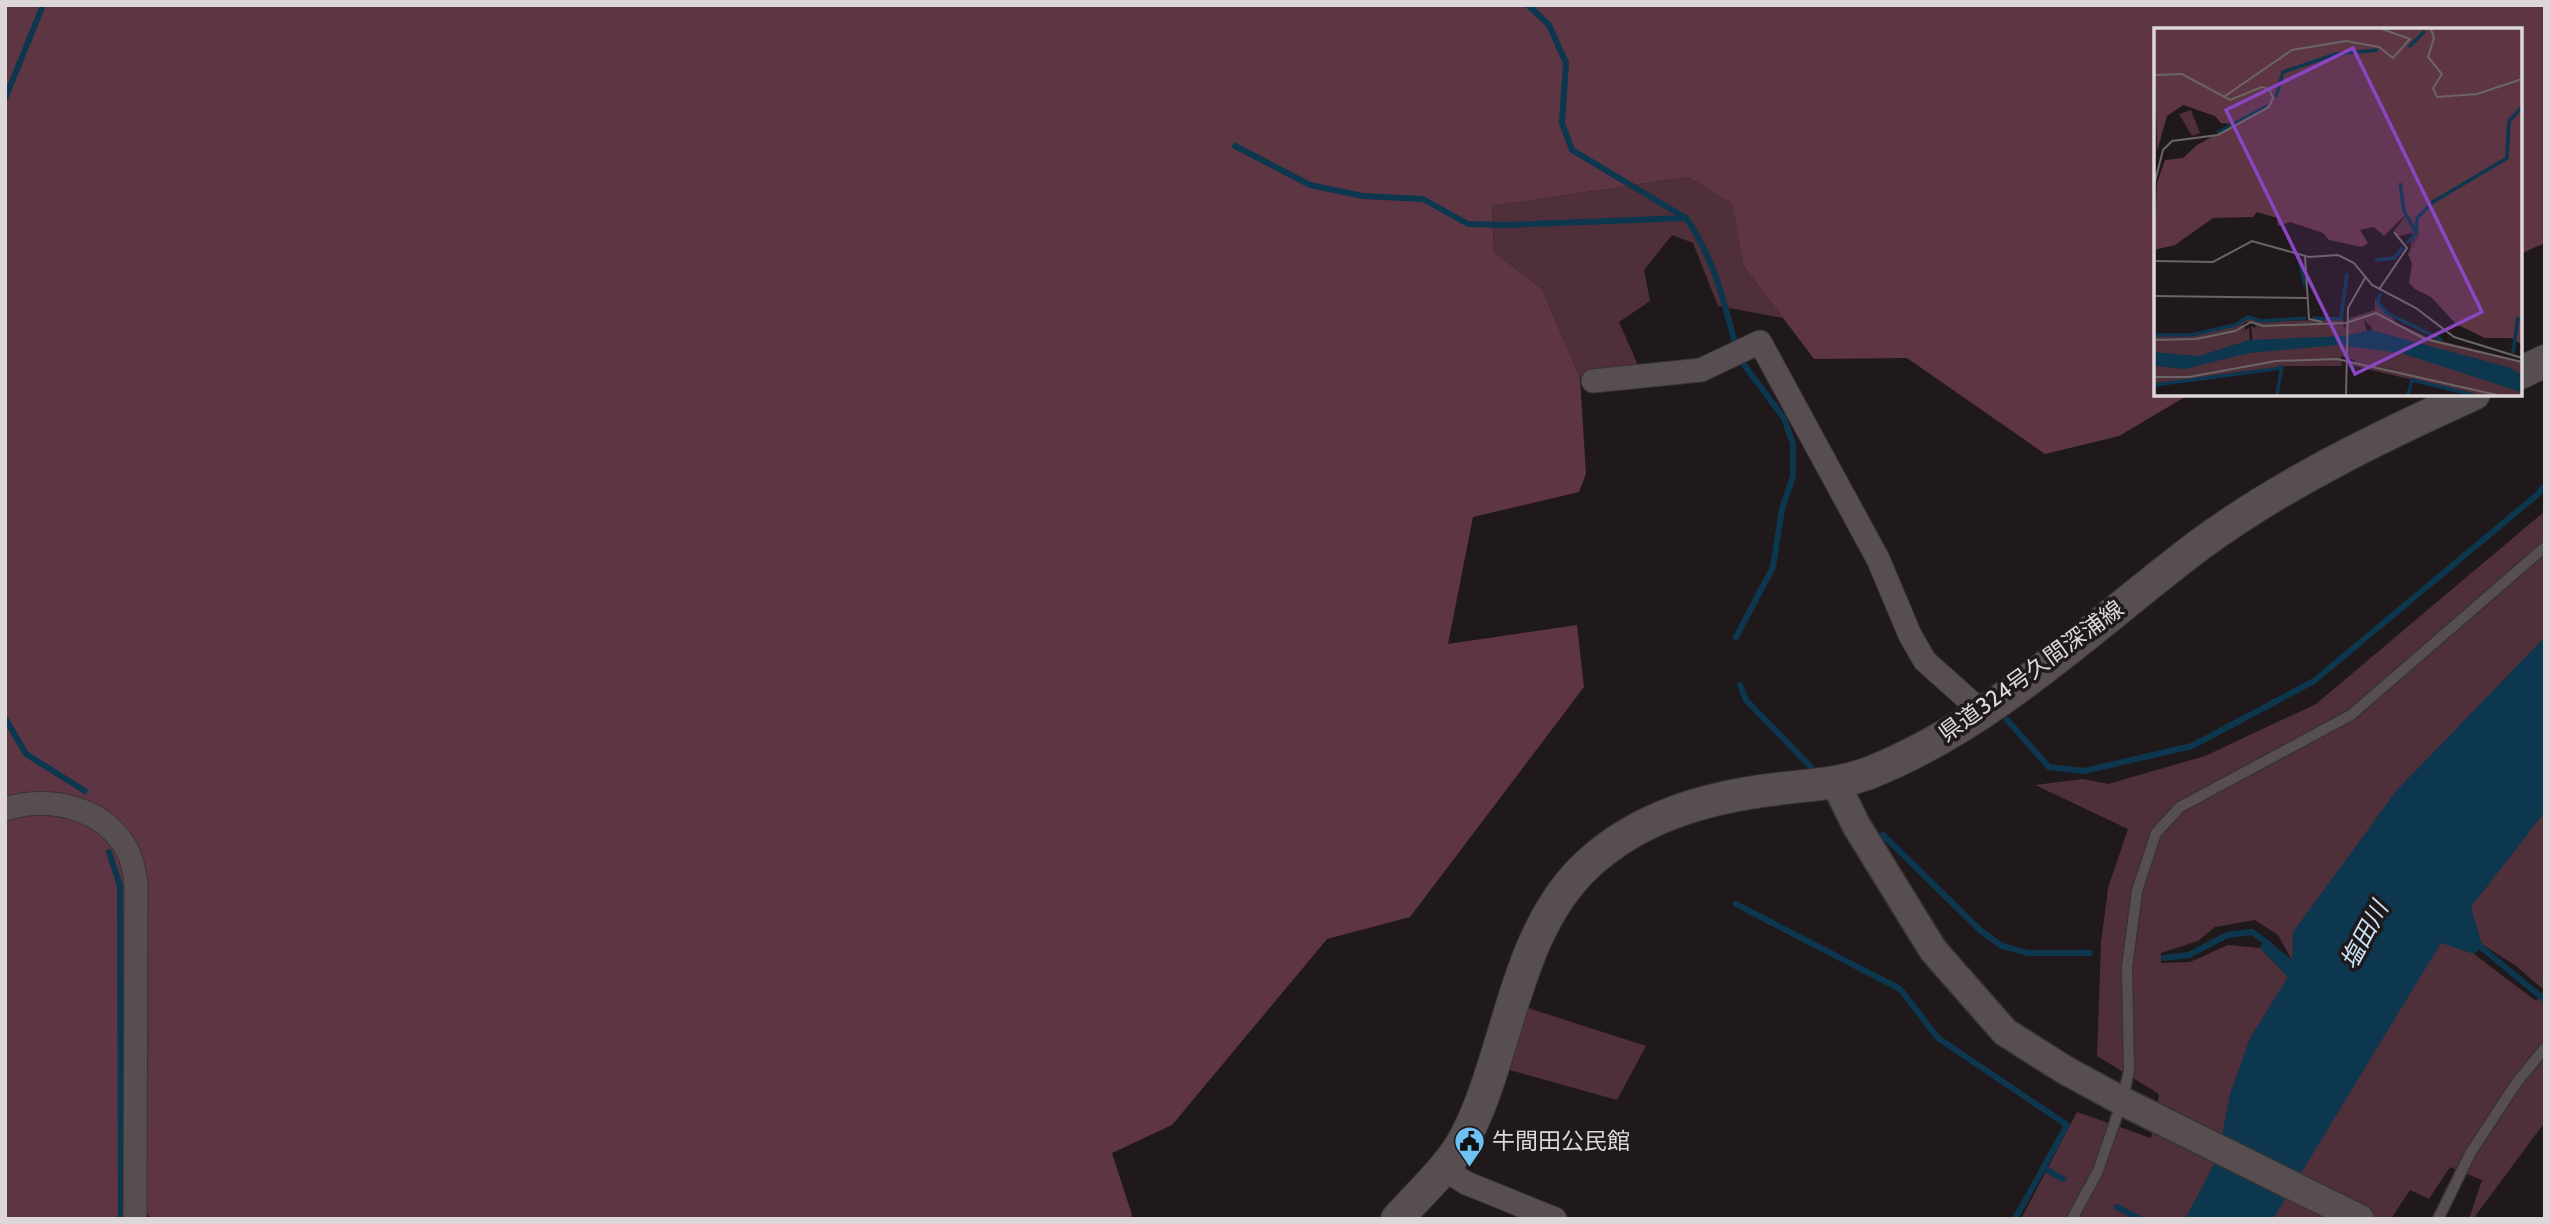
<svg xmlns="http://www.w3.org/2000/svg" width="2550" height="1224" viewBox="0 0 2550 1224" font-family="Cabin,'Noto Sans JP',sans-serif">
  <style>
    .green { fill: #4f2f3a; fill-rule: evenodd }
    .forest { fill: #5e3543 }
    .water { fill: #0c374e }
    .lines { fill: none; stroke-linecap: round; stroke-linejoin: round }
    .stream { stroke: #0c374e; stroke-width: 6 }
    .service-casing { stroke: #383334; stroke-width: 13 }
    .minor-casing { stroke: #383334; stroke-width: 25 }
    .tertiary-casing { stroke: #383334; stroke-width: 31 }
    .secondary-casing { stroke: #383334; stroke-width: 34 }
    .service { stroke: #564e50; stroke-width: 10 }
    .minor { stroke: #564e50; stroke-width: 23 }
    .tertiary { stroke: #564e50; stroke-width: 28 }
    .secondary { stroke: #564e50; stroke-width: 32 }
    .labels { text-anchor: middle; dominant-baseline: central; stroke-width: 7; stroke-linejoin: round; paint-order: stroke }
    .street-label { font-size: 23px; fill: #ddd7d9; stroke: #20191b }
    .poi-label { font-size: 23px; fill: #ddd7d9; stroke: #20191b; text-anchor: start }
    .water-label { font-size: 24px; font-style: italic; fill: #cae4f5; stroke: #20191b }
    .inset-river { fill: none; stroke: #0c374e; stroke-width: 3.5 }
    .inset-road { fill: none; stroke: #6c6567; stroke-width: 2 }
    .view { fill: #8a46c3; fill-opacity: 0.15; stroke: #8a46c3; stroke-width: 3.5 }
    .inset-edge { fill: none; stroke: #ddd7d9; stroke-width: 3.5 }
  </style>
  <rect width="100%" height="100%" fill="#20191b"/>
  <g class="green">
    <path d="M1688 177 1732 202 1743 265 1783 318 1718 306 1693 243 1672 235 1644 270 1650 301 1619 322 1638 365 1580 378 1542 289 1494 252 1492 206Z"/>
    <path d="M2545 511V647L2292 960 2278 935 2255 920 2215 927 2198 941 2161 953V963L2190 962 2228 945 2260 948 2288 977H2303L2214 1219H2021L2077 1112 2151 1138 2159 1094 2097 1056 2101 943 2108 888 2128 829 2035 785 2083 779 2108 784 2205 756 2316 704Z"/>
    <path d="M2545 726V1122L2473 1219H2469L2482 1180 2450 1167 2429 1199 2410 1190 2391 1219H2246ZM2483 945 2516 966 2544 990 2536 1001 2474 954Z"/>
    <path d="M1525 1007 1646 1046 1617 1100 1506 1069Z"/>
  </g>
  <path class="forest" d="M5 5H2545V243L2520 254V30H2156V394H2190L2119 436 2045 454 1907 358 1814 359 1743 265 1732 203 1688 177 1492 206 1494 252 1542 289 1580 378 1586 474 1579 492 1473 517 1448 644 1577 625 1584 687 1410 917 1327 939 1172 1125 1112 1153 1132 1215 1130 1219H151L144 1209 117 1219H5Z"/>
  <path class="water" d="M2545 637V812L2471 907 2482 945 2474 954 2441 943 2273 1219H2185L2218 1157 2230 1094 2250 1038 2288 977 2260 948 2265 938 2292 960 2293 932 2397 790Z"/>
  <g class="lines">
    <g class="stream">
      <path d="M1528 5 1549 25 1566 63 1562 123 1572 150 1686 218C1713 256 1725 303 1736 348"/>
      <path d="M5 99 43 5"/>
      <path d="M1235 146 1310 185 1363 196 1423 199 1468 224 1504 225 1685 218"/>
      <path d="M1736 637 1773 567 1782 509 1793 476V444L1784 418 1739 358"/>
      <path d="M1740 685 1746 700 1811 767"/>
      <path d="M5 718 26 754 85 791"/>
      <path d="M2007 720 2049 767 2084 771 2192 746 2314 681 2538 494 2545 486"/>
      <path d="M1883 835 1981 931 2002 946 2028 953H2090"/>
      <path d="M109 852 120 886 121 1219"/>
      <path d="M1736 904 1900 989 1938 1038 2067 1125 2015 1219"/>
      <path d="M2476 943 2545 1000"/>
      <path d="M2164 958 2189 955 2227 935 2252 932 2269 944"/>
      <path d="M2044 1168 2063 1179"/>
      <path d="M2117 1207 2140 1219"/>
    </g>
    <defs>
      <g id="service">
        <path d="M2072 1219 2098 1171 2122 1101 2129 1071 2127 967 2137 891 2156 833 2180 807 2351 715 2545 547"/>
        <path d="M2438 1219 2471 1152 2517 1082 2545 1048"/>
      </g>
      <g id="minor">
        <path d="M1593 381 1701 370 1760 342 1878 559 1910 635 1925 661 1981 711"/>
        <path d="M5 809C48 795 106 807 128 852 133 861 134 873 136 883L135 1219"/>
        <path d="M1443 1168 1466 1183 1555 1219"/>
      </g>
      <path id="tertiary" d="M1835 782 1856 825 1933 950 2005 1032 2065 1070 2122 1101 2360 1219"/>
      <g id="secondary">
        <path d="M2520 373 2545 361"/>
        <path d="M1397 1219C1420 1193 1450 1167 1466 1136 1510 1050 1514 932 1588 864 1640 816 1708 797 1777 789 1807 785 1840 784 1869 773 1993 724 2093 625 2198 546 2280 485 2381 436 2474 394"/>
      </g>
    </defs>
    <use href="#service" class="service-casing"/>
    <use href="#minor" class="minor-casing"/>
    <use href="#tertiary" class="tertiary-casing"/>
    <use href="#secondary" class="secondary-casing"/>
    <use href="#service" class="service"/>
    <use href="#minor" class="minor"/>
    <use href="#tertiary" class="tertiary"/>
    <use href="#secondary" class="secondary"/>
  </g>
  <defs>
    <symbol id="civic-pin" viewBox="-11 -11 22 30"><path d="M0 17L-7.5 6A9.5 9.5 0 1 1 7.5 6Z" fill="#6ec2f3" stroke="#20191b"/><path d="M-.6-6.5H3V-4.5H.6V-3L4-1V1h2V6H-6V1h2V-1L-.6-3ZM-1.2 2.5V6h2.4V2.5Z" fill="#111"/></symbol>
  </defs>
  <g fill-rule="evenodd">
    <use href="#civic-pin" x="1452" y="1124" width="35" height="47"/>
  </g>
  <g class="labels">
    <g class="street-label">
      <text transform="translate(2031 671) rotate(-36)">県道324号久間深浦線</text>
    </g>
    <g class="poi-label">
      <text x="1492" y="1141">牛間田公民館</text>
    </g>
    <g class="water-label">
      <text transform="translate(2364 935) rotate(-62)">塩田川</text>
    </g>
  </g>
  <g transform="translate(2154 28)">
    <rect width="368" height="368" fill="#20191b"/>
    <path d="M37 82 46 105 38 108 25 86ZM253 185 266 204 256 221 259 205 244 208 240 203ZM221 270 243 295 275 310 367 333V354L215 306 218 300 210 292 214 308 99 317 97 298 101 300 103 295 92 294 88 297 92 302 95 299 96 318 57 329 0 330V307H37L81 298 94 290 107 294 189 291 190 300 196 290 221 282ZM210 313 367 361 368 367H323L196 337 202 333 187 328 188 338H133L37 354 0 355V334L14 337 99 320Z" fill="#4f2f3a"/>
    <path d="M0 1H367V316L357 310H331L302 296 277 269 261 261 255 255 258 236 254 226 266 204 253 185 230 208 220 199 206 202 214 215 208 219 175 212 169 205 136 194 124 198 123 190 103 184 99 189 59 190 21 217 0 222 3 155 11 132 29 130 43 117 81 96 67 95 61 88 29 77 13 88 3 123Z" fill="#5e3543"/>
    <path d="M216 302 354 339 367 346V364L247 325 184 317 95 325 31 341 0 338V324L45 328 95 312 191 308Z" fill="#0c374e"/>
    <path class="inset-river" d="M255 19 271 3M122 69 129 44 182 26 224 22M63 105 113 78M246 155 250 183 261 203M253 215 262 206 263 190 279 174 353 130 355 93 368 79M145 230 151 258M221 232 240 230 249 219M226 265 224 275 233 285 288 312M158 290 187 291 193 245M0 307H37L81 297 94 289 107 293 152 290M359 325 364 289M0 357 128 340M123 367 128 337M254 367 258 352 320 367"/>
    <path class="inset-road" d="M277 1 280 10 274 29 288 46 279 60 283 69 323 66 368 51M0 47 28 46 76 72 108 59 115 61 119 70 115 79 64 107 18 113 9 122 0 157M71 68 138 22 192 13 225 19 239 30 256 11 228 1M151 228 155 291 168 294M0 233 59 234 98 213 155 229 184 227 200 235 218 257 262 280 300 309 368 330M226 260 253 220 240 204M0 268 153 270M0 312 42 311 81 303 97 294 109 298 192 295 222 285 271 311 368 334M0 349H35L122 333 183 331 343 367M192 367 194 280 211 250"/>
    <path class="view" d="M199 20 328 284 201 346 72 82Z"/>
    <rect width="368" height="368" class="inset-edge"/>
  </g>
  <rect width="2550" height="1224" fill="none" stroke="#ddd7d9" stroke-width="14"/>
</svg>
